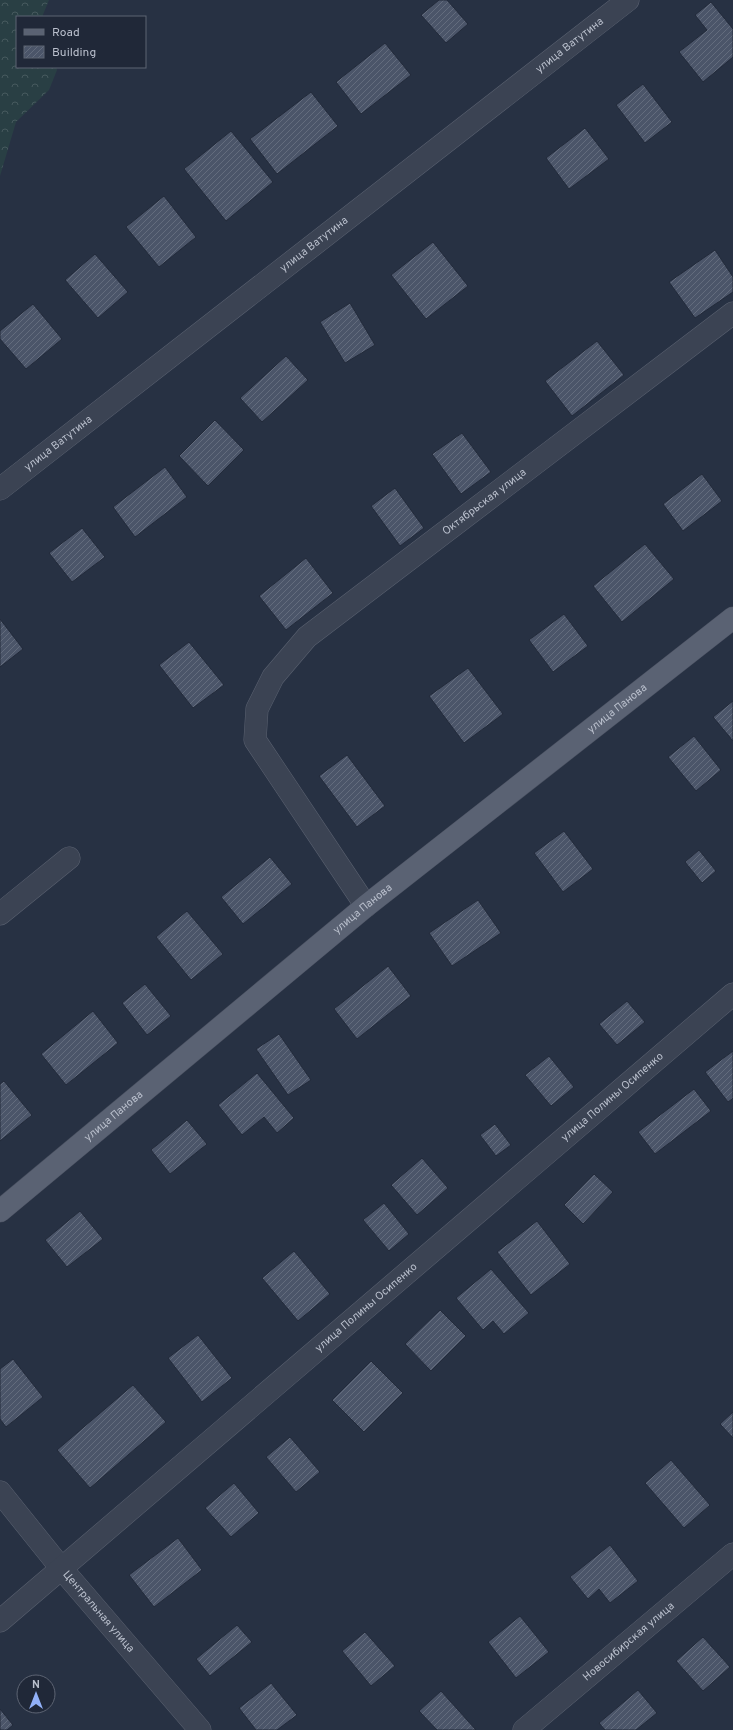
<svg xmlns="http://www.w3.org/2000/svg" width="733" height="1730" viewBox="0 0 733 1730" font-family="Overpass,sans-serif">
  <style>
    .forest { fill: url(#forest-crowns) }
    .building { fill: url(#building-hatch); stroke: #222a3a }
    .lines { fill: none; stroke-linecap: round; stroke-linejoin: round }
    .minor-casing { stroke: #5a6170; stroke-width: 23 }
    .major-casing { stroke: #454c5c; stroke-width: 23 }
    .minor { stroke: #3b4353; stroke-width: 22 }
    .major { stroke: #5a6273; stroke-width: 22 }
    .labels { text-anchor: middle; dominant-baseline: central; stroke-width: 3; stroke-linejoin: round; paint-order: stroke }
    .street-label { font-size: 11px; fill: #b9bfcc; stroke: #202838 }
  </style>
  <defs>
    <pattern id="forest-crowns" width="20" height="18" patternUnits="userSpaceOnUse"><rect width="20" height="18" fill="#293f44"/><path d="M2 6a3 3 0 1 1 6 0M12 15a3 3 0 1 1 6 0" fill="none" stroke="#46595e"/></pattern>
    <pattern id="building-hatch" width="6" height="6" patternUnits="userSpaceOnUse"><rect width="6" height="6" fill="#4b5569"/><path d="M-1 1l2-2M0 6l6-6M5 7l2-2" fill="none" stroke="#636c7d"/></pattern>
  </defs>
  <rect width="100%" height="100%" fill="#273143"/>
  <path class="forest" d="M0 0H49L42 17H17V67H56L57 70 49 90 16 122 0 176Z"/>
  <g class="building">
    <path d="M439 0H447L468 24 446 43 421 15Z"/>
    <path d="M711 2 733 29V57L703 82 679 52 707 30 695 15Z"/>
    <path d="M385 43 411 75 361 114 336 82Z"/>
    <path d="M643 84 672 122 645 143 616 105Z"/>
    <path d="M311 92 338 126 277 174 250 139Z"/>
    <path d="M585 128 609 159 569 189 546 158Z"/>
    <path d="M231 131 273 182 226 221 184 169Z"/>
    <path d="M164 196 196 237 159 267 126 227Z"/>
    <path d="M433 242 468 286 426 319 391 275Z"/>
    <path d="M715 250 733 277V292L695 318 669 282Z"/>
    <path d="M95 254 128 292 98 318 65 280Z"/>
    <path d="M350 303 375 345 345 363 320 322Z"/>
    <path d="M33 304 62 339 26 369 0 339V331Z"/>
    <path d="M597 341 624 375 572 416 545 381Z"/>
    <path d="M286 356 308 380 262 422 240 398Z"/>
    <path d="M215 420 244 450 208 486 179 456Z"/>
    <path d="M462 433 491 472 461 494 432 454Z"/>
    <path d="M165 467 187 497 135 537 113 507Z"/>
    <path d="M702 474 722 501 683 531 663 504Z"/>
    <path d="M395 488 424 528 400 546 371 506Z"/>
    <path d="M82 528 105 557 72 582 49 553Z"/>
    <path d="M645 544 674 579 622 622 593 586Z"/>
    <path d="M306 558 333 593 286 630 259 596Z"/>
    <path d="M564 614 588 646 553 672 529 640Z"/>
    <path d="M0 619 23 649 0 667Z"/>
    <path d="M189 642 224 685 193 708 159 665Z"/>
    <path d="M468 668 503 714 464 743 429 696Z"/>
    <path d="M733 701V741L713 717Z"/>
    <path d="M694 736 721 770 696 791 668 757Z"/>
    <path d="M347 755 385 806 357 827 319 776Z"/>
    <path d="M564 831 593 869 563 892 534 853Z"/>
    <path d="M699 850 716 871 702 883 685 862Z"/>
    <path d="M270 857 292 884 243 924 221 897Z"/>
    <path d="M478 900 501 933 452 966 429 933Z"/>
    <path d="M187 911 223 954 191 980 156 937Z"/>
    <path d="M388 966 411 996 357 1039 334 1009Z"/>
    <path d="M145 984 171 1016 147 1035 122 1003Z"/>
    <path d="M627 1001 645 1022 617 1045 599 1024Z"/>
    <path d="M93 1011 118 1043 66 1085 41 1054Z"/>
    <path d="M279 1034 311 1080 288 1095 256 1049Z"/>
    <path d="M733 1051V1098L728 1102 705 1072Z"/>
    <path d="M549 1056 574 1087 551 1106 525 1075Z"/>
    <path d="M257 1073 294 1118 277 1133 264 1117 242 1135 218 1105Z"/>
    <path d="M4 1081 32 1115 0 1141V1084Z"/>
    <path d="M694 1089 711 1111 655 1154 638 1132Z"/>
    <path d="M187 1120 207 1144 170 1174 151 1150Z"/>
    <path d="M495 1124 511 1145 496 1156 480 1135Z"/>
    <path d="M422 1158 448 1188 417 1215 391 1185Z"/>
    <path d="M594 1174 613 1192 583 1224 564 1205Z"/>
    <path d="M384 1203 409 1234 389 1251 363 1220Z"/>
    <path d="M80 1211 103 1239 67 1267 45 1240Z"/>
    <path d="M537 1221 570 1264 531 1295 497 1252Z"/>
    <path d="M294 1251 330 1294 298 1321 262 1278Z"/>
    <path d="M491 1269 529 1313 504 1334 493 1321 483 1330 456 1298Z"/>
    <path d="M440 1310 466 1336 431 1371 405 1344Z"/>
    <path d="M198 1335 232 1378 202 1402 168 1358Z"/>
    <path d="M13 1359 43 1397 6 1427 0 1419V1369Z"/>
    <path d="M371 1361 403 1393 364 1432 332 1400Z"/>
    <path d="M133 1385 166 1422 90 1488 57 1450Z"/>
    <path d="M733 1412V1438L720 1424Z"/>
    <path d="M290 1437 320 1472 296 1492 266 1457Z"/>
    <path d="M671 1460 710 1505 684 1528 645 1483Z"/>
    <path d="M234 1483 259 1513 231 1537 205 1508Z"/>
    <path d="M178 1538 202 1570 154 1607 129 1575Z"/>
    <path d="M610 1545 638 1581 610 1603 599 1589 588 1599 570 1577Z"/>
    <path d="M520 1616 549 1652 516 1678 488 1642Z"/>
    <path d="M237 1625 252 1642 210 1676 196 1659Z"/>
    <path d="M365 1632 395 1666 371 1686 342 1651Z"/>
    <path d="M703 1637 730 1667 703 1691 676 1661Z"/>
    <path d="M271 1683 297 1715 277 1730H256L239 1708Z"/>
    <path d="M638 1690 657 1713 636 1730H605L599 1723Z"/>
    <path d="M441 1691 476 1730H437L419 1711Z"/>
    <path d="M0 1709 13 1725 7 1730H0Z"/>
  </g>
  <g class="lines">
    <defs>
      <g id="minor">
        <path id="s1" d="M0 489 628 0"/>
        <path id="s2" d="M366 906 255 740 257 709 273 677 307 637 733 313"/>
        <path d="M0 914 69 858"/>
        <path id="s3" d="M0 1492 61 1568 200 1730"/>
        <path id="s4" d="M0 1621 733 994"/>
        <path id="s5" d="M524 1730 733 1554"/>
      </g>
      <g id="major">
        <path id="s6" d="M0 1211 366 906 733 618"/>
      </g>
    </defs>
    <use href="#minor" class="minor-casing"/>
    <use href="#major" class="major-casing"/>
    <use href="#minor" class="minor"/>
    <use href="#major" class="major"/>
  </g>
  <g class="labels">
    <g class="street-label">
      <text stroke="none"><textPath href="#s1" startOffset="722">улица Ватутина</textPath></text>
      <text stroke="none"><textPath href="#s1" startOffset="398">улица Ватутина</textPath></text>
      <text stroke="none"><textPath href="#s1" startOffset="74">улица Ватутина</textPath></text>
      <text stroke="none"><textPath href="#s2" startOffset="542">Октябрьская улица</textPath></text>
      <text stroke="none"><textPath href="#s6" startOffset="796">улица Панова</textPath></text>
      <text stroke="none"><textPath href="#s6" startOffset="472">улица Панова</textPath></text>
      <text stroke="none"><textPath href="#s4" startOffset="806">улица Полины Осипенко</textPath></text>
      <text stroke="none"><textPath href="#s6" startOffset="148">улица Панова</textPath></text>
      <text stroke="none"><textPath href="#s4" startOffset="482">улица Полины Осипенко</textPath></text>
      <text stroke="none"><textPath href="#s3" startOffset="155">Центральная улица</textPath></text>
      <text stroke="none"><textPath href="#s5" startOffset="137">Новосибирская улица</textPath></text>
    </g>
  </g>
  <rect x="16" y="16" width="130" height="52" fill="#202838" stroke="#5d6473"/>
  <rect x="24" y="29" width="20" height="6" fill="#5a6273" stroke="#5d6473"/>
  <text x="52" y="36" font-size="12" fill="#b9bfcc">Road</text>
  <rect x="24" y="46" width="20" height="12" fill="url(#building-hatch)" stroke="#5d6473"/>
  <text x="52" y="56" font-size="12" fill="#b9bfcc">Building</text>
  <g transform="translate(36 1694)"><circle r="19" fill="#202838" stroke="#5d6473"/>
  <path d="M0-3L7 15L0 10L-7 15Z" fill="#92b1f8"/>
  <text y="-6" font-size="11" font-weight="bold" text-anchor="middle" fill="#b9bfcc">N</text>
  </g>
</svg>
